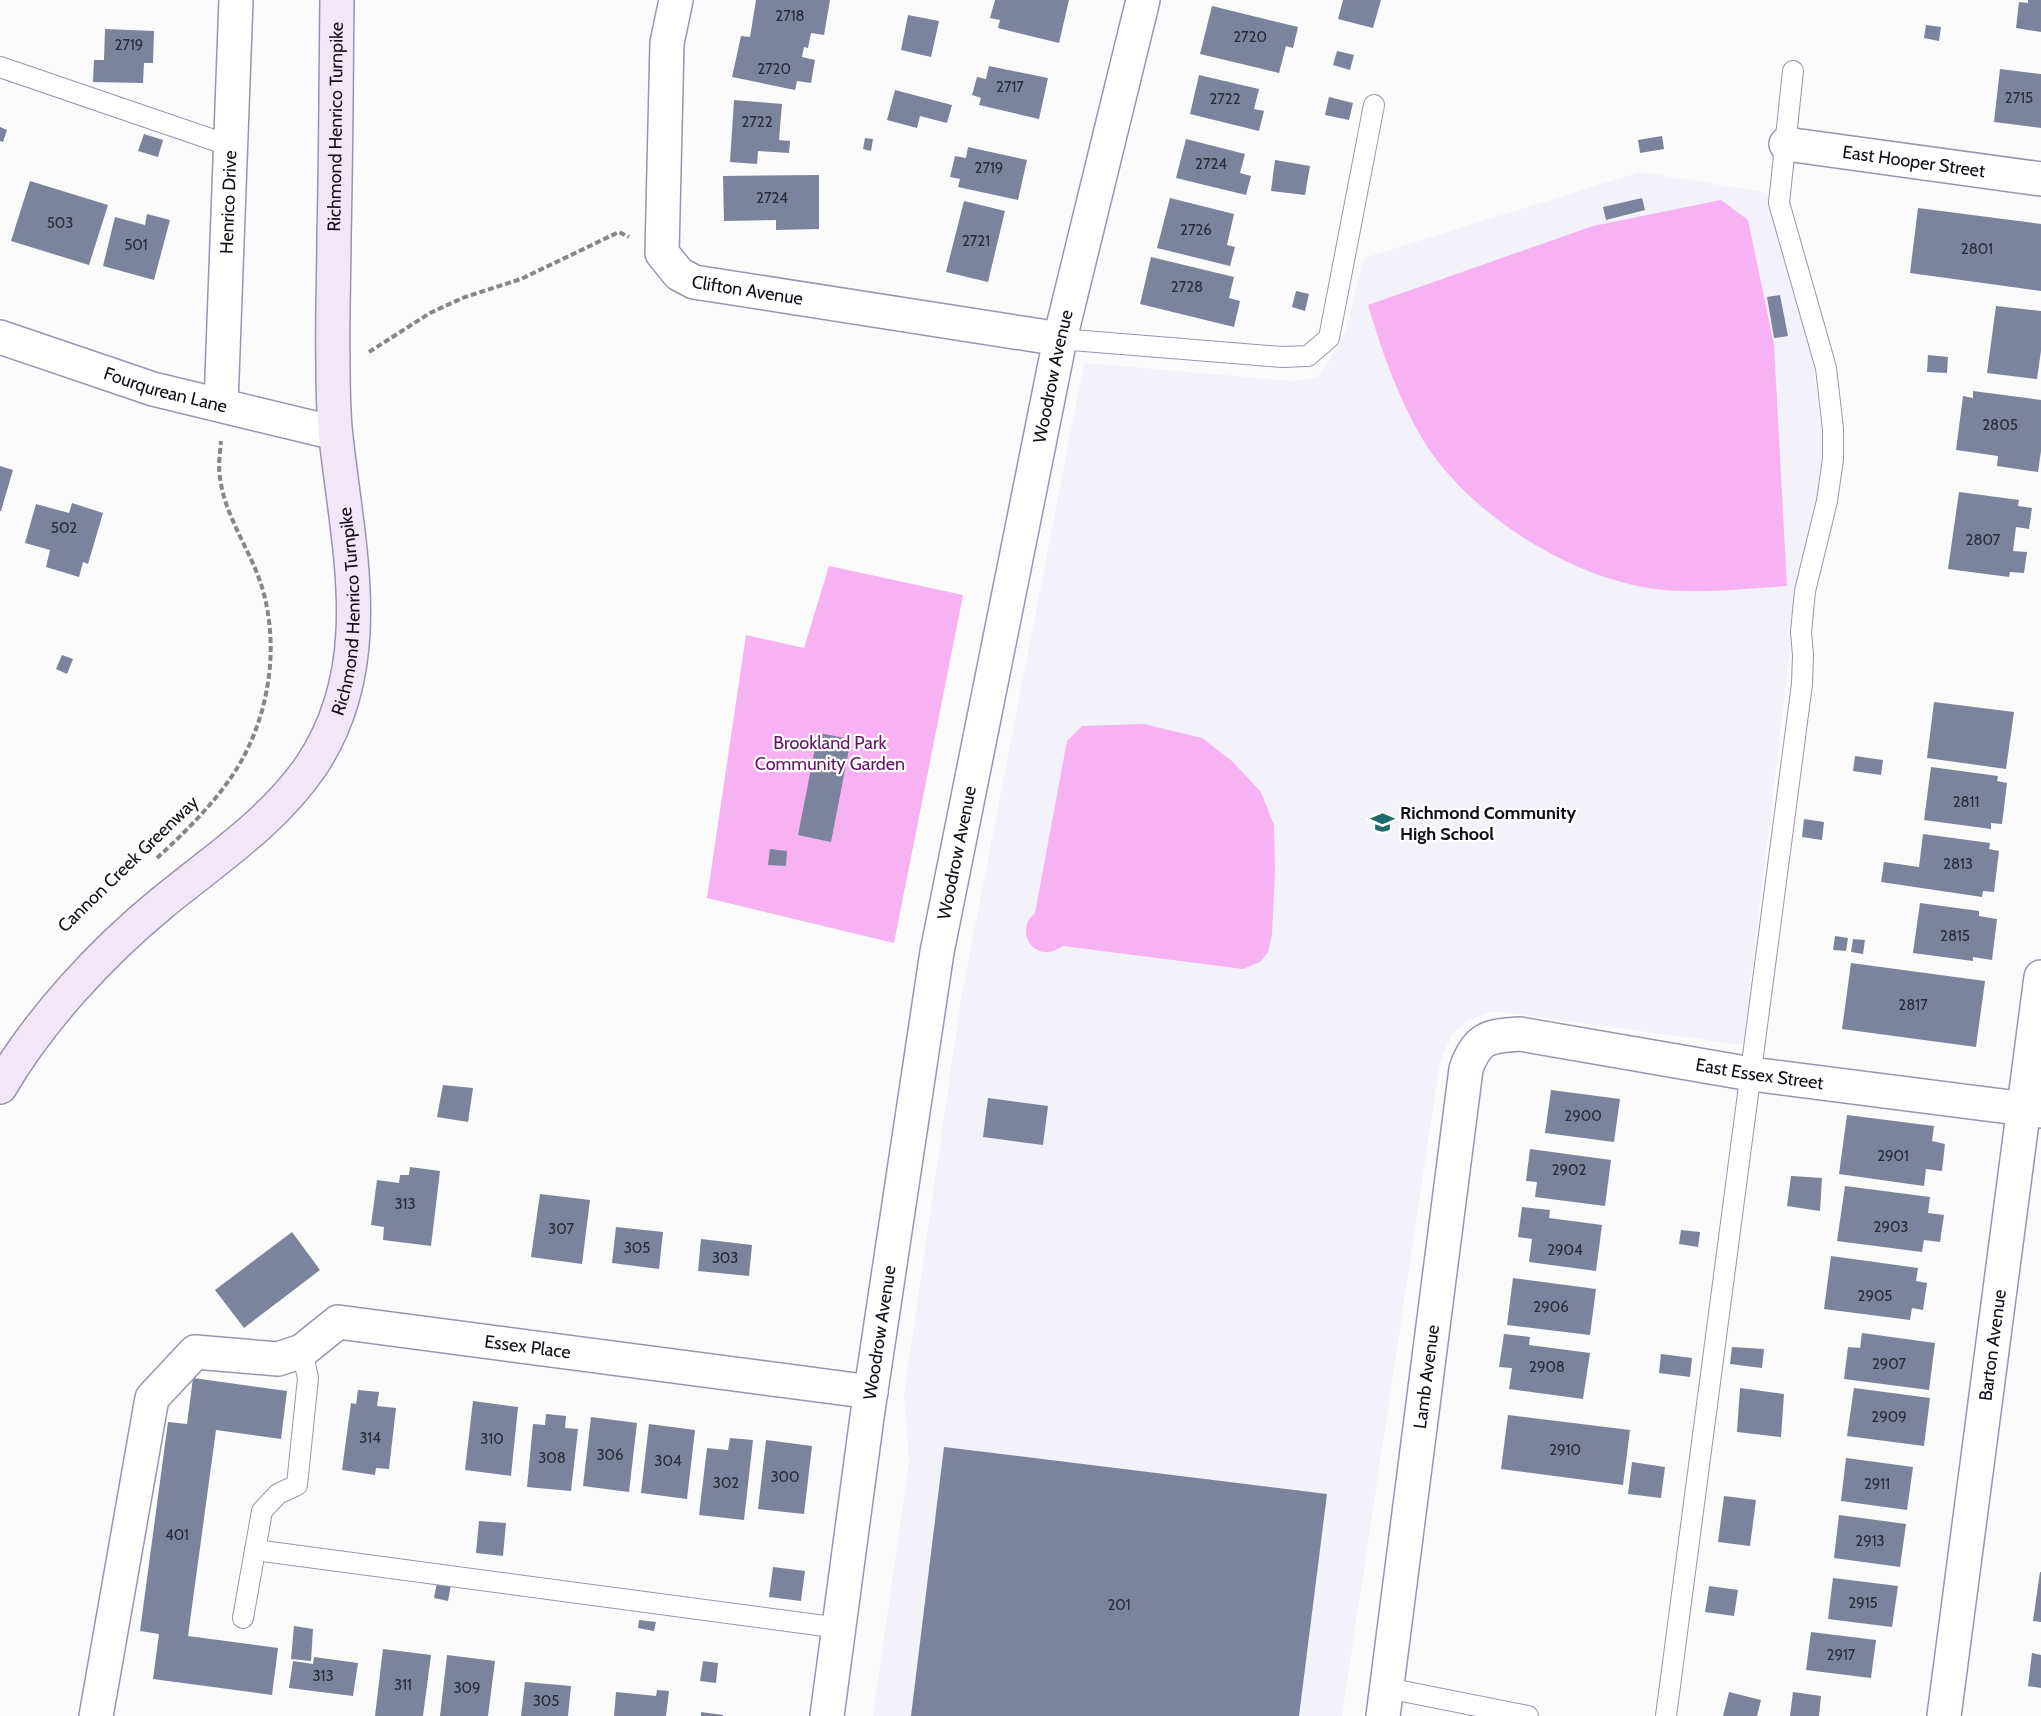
<svg xmlns="http://www.w3.org/2000/svg" width="2041" height="1716" viewBox="0 0 2041 1716" font-family="Cabin,sans-serif">
  <style>
    .built { fill: #f3f2fa }
    .green { fill: #f7b2f3 }
    .building { fill: #7c839c }
    .lines { fill: none; stroke-linecap: round; stroke-linejoin: round }
    .lane-casing { stroke: #9995b0; stroke-width: 22 }
    .street-casing { stroke: #9995b0; stroke-width: 36 }
    .secondary-casing { stroke: #9995b0; stroke-width: 36 }
    .path { stroke: #86858a; stroke-width: 4; stroke-dasharray: 6 3; stroke-linecap: butt }
    .lane { stroke: #fff; stroke-width: 20 }
    .street { stroke: #fff; stroke-width: 33 }
    .secondary { stroke: #f1e7f9; stroke-width: 33 }
    .labels { text-anchor: middle; dominant-baseline: central; stroke-width: 4.5; stroke-linejoin: round; paint-order: stroke }
    .number-label { font-size: 15px; fill: #2b2b39 }
    .street-label { font-size: 18px; fill: #100e18; stroke: #fff }
    .park-label { font-size: 18px; fill: #631362; stroke: #fff }
    .poi-label { font-size: 18px; font-weight: bold; fill: #100e18; stroke: #fff; text-anchor: start }
  </style>
  <rect width="100%" height="100%" fill="#fbfbfb"/>
  <path class="built" d="M1640 172 1767 193 1813 364 1826 453 1819 499 1807 536 1799 576 1743 1045 1492 1011 1467 1021 1452 1034 1440 1062 1342 1716H873L909 1463 904 1395 961 999 1084 363 1291 381 1317 377 1329 362 1346 329 1364 258Z"/>
  <g class="green">
    <path d="M1721 200 1748 220 1774 345 1787 586C1741 589 1683 596 1637 586 1557 569 1466 510 1423 440 1398 398 1382 352 1368 305L1593 226Z"/>
    <path d="M829 566 963 595 894 943 707 898 746 635 804 648Z"/>
    <path d="M1144 724 1202 738 1232 761 1261 792 1274 825 1275 871 1272 934 1268 952 1260 962 1243 969 1063 946C1059 948 1054 951 1050 952 1034 954 1022 939 1027 924 1028 920 1032 916 1035 913L1067 741 1082 726Z"/>
  </g>
  <g class="building">
    <path d="M756 0H830L824 35 811 33 808 48 804 47 802 57 815 60 811 83 797 81 795 90 732 77 741 36 750 37Z"/>
    <path d="M995 0H1069L1059 43 998 28 1000 20 990 18Z"/>
    <path d="M1343 0H1381L1373 28 1338 19Z"/>
    <path d="M2028 0H2041V32L2016 28 2019 2 2028 3Z"/>
    <path d="M1212 6 1298 27 1293 48 1286 46 1279 73 1200 54Z"/>
    <path d="M908 15 939 21 931 57 901 50Z"/>
    <path d="M1926 25 1941 27 1939 41 1924 38Z"/>
    <path d="M105 29 154 31 153 63H144L143 83 93 82 94 60H104Z"/>
    <path d="M1337 51 1354 55 1350 70 1333 65Z"/>
    <path d="M989 66 1048 78 1039 119 979 105 981 98 972 95 977 77 986 79Z"/>
    <path d="M2000 69 2041 74V128L1994 122Z"/>
    <path d="M1199 75 1259 89 1254 109 1264 111 1259 131 1190 114Z"/>
    <path d="M895 90 952 105 947 123 920 116 917 128 887 120Z"/>
    <path d="M1329 97 1353 103 1349 120 1325 115Z"/>
    <path d="M734 100 782 104 779 140 790 141 789 153 758 151 757 164 730 162Z"/>
    <path d="M0 127 7 130 3 142 0 141Z"/>
    <path d="M144 134 163 140 158 157 138 151Z"/>
    <path d="M1662 136 1664 149 1640 153 1638 140Z"/>
    <path d="M865 138 873 139 871 151 863 149Z"/>
    <path d="M1186 139 1245 154 1240 173 1251 176 1246 195 1176 178Z"/>
    <path d="M968 147 1027 160 1018 200 958 187 960 179 950 177 955 156 966 158Z"/>
    <path d="M1275 160 1310 166 1305 195 1271 191Z"/>
    <path d="M819 175V229L776 230V220L724 221 723 176Z"/>
    <path d="M30 181 108 205 89 265 11 241Z"/>
    <path d="M1170 198 1234 214 1227 245 1235 247 1230 266 1157 248Z"/>
    <path d="M1642 198 1645 210 1606 220 1603 207Z"/>
    <path d="M964 201 1005 211 988 282 946 272Z"/>
    <path d="M1918 208 2041 224V291L1910 273Z"/>
    <path d="M147 214 170 220 154 280 103 266 115 217 145 225Z"/>
    <path d="M1151 257 1234 277 1229 298 1240 301 1234 327 1140 304Z"/>
    <path d="M1296 291 1309 294 1305 311 1292 307Z"/>
    <path d="M1780 295 1788 336 1774 338 1767 297Z"/>
    <path d="M1996 306 2041 311V351L2037 379 1987 373Z"/>
    <path d="M1928 355 1948 357 1947 373 1927 372Z"/>
    <path d="M1973 391 2041 400V451L2038 472 1997 466 1998 456 1956 450 1963 396 1973 398Z"/>
    <path d="M0 466 13 470 1 511H0Z"/>
    <path d="M1959 492 2019 500 2018 506 2032 508 2029 529 2016 527 2013 551 2027 552 2024 573 2010 572 2009 577 1948 569Z"/>
    <path d="M72 503 103 513 88 564 83 562 79 577 46 567 50 550 25 543 36 504 69 513Z"/>
    <path d="M62 655 73 659 67 674 56 669Z"/>
    <path d="M1934 702 2014 712 2006 769 1927 758Z"/>
    <path d="M818 733 851 739 831 842 798 835Z"/>
    <path d="M1855 756 1883 760 1881 775 1853 771Z"/>
    <path d="M1931 767 1998 776 1997 781 2007 783 2002 824 1991 823V829L1924 820Z"/>
    <path d="M1804 819 1824 822 1822 840 1802 837Z"/>
    <path d="M1923 834 1990 843 1989 849 1999 851 1994 892 1983 891 1982 897 1881 882 1884 862 1919 867Z"/>
    <path d="M770 849 787 851 786 866 768 865Z"/>
    <path d="M1920 903 1979 911V916L1997 919 1992 960 1973 957V961L1913 953Z"/>
    <path d="M1835 936 1848 938 1846 951 1833 950Z"/>
    <path d="M1853 939 1865 940 1863 954 1851 952Z"/>
    <path d="M1851 963 1985 981 1976 1047 1842 1029Z"/>
    <path d="M443 1085 473 1088 468 1122 437 1117Z"/>
    <path d="M1551 1090 1620 1099 1614 1142 1545 1133Z"/>
    <path d="M988 1098 1048 1106 1043 1145 983 1137Z"/>
    <path d="M1847 1115 1934 1126 1932 1141 1945 1144 1942 1171 1926 1169 1924 1186 1839 1174Z"/>
    <path d="M1530 1149 1611 1160 1605 1206 1535 1197 1537 1182 1526 1181Z"/>
    <path d="M410 1167 440 1171 431 1246 383 1240 384 1227 371 1225 377 1180 399 1183 400 1175H409Z"/>
    <path d="M1791 1176 1822 1178 1820 1211 1787 1206Z"/>
    <path d="M1845 1186 1930 1197 1928 1213 1944 1215 1940 1242 1924 1240 1922 1252 1837 1241Z"/>
    <path d="M540 1194 590 1200 582 1264 531 1257Z"/>
    <path d="M1522 1207 1550 1210 1549 1218 1602 1225 1596 1271 1529 1262 1532 1239 1518 1237Z"/>
    <path d="M616 1227 663 1232 659 1269 612 1263Z"/>
    <path d="M1681 1230 1700 1232 1698 1247 1679 1244Z"/>
    <path d="M292 1232 320 1270 244 1328 215 1290Z"/>
    <path d="M701 1239 752 1245 749 1276 698 1271Z"/>
    <path d="M1831 1256 1918 1268 1916 1281 1927 1283 1923 1310 1912 1308 1910 1320 1824 1309Z"/>
    <path d="M1513 1278 1596 1289 1590 1335 1507 1325Z"/>
    <path d="M1862 1333 1935 1343 1929 1390 1844 1379 1848 1347 1860 1348Z"/>
    <path d="M1504 1334 1530 1337 1529 1345 1590 1353 1583 1399 1509 1389 1512 1368 1499 1367Z"/>
    <path d="M1732 1347 1764 1349 1762 1368 1730 1364Z"/>
    <path d="M1661 1354 1692 1358 1690 1377 1659 1373Z"/>
    <path d="M193 1378 287 1391 281 1439 216 1430 188 1636 278 1648 272 1695 153 1679 159 1634 140 1631 168 1422 187 1424Z"/>
    <path d="M1740 1388 1784 1394 1781 1437 1737 1432Z"/>
    <path d="M1854 1388 1930 1398 1924 1446 1847 1436Z"/>
    <path d="M358 1390 379 1392 377 1406 396 1408 389 1469 376 1468 375 1475 342 1470 351 1403 356 1404Z"/>
    <path d="M473 1401 518 1407 511 1476 465 1470Z"/>
    <path d="M546 1414 566 1416 565 1428 578 1429 571 1491 527 1487 533 1424 545 1425Z"/>
    <path d="M1508 1415 1630 1430 1623 1485 1501 1469Z"/>
    <path d="M591 1417 637 1423 629 1492 583 1486Z"/>
    <path d="M649 1424 695 1430 687 1499 641 1493Z"/>
    <path d="M730 1438 753 1440 744 1520 699 1515 707 1448 728 1450Z"/>
    <path d="M766 1440 812 1446 804 1514 758 1509Z"/>
    <path d="M944 1447 1327 1494 1299 1716H911Z"/>
    <path d="M1846 1458 1913 1467 1907 1510 1841 1501Z"/>
    <path d="M1632 1462 1665 1467 1661 1498 1628 1494Z"/>
    <path d="M1724 1496 1756 1500 1750 1546 1718 1542Z"/>
    <path d="M1839 1515 1906 1524 1900 1567 1834 1558Z"/>
    <path d="M479 1521 506 1523 503 1556 476 1553Z"/>
    <path d="M773 1567 805 1571 801 1601 769 1597Z"/>
    <path d="M2040 1572H2041V1622L2033 1621Z"/>
    <path d="M1833 1578 1898 1586 1892 1627 1828 1619Z"/>
    <path d="M437 1582 451 1585 448 1601 434 1598Z"/>
    <path d="M1709 1586 1738 1590 1734 1616 1705 1612Z"/>
    <path d="M639 1620 656 1622 654 1631 638 1628Z"/>
    <path d="M294 1626 313 1629 311 1661 291 1659Z"/>
    <path d="M1811 1632 1876 1640 1871 1678 1806 1670Z"/>
    <path d="M383 1649 431 1655 423 1716H375Z"/>
    <path d="M2032 1653 2041 1655V1688L2028 1686Z"/>
    <path d="M447 1655 495 1661 488 1716H440Z"/>
    <path d="M314 1657 358 1663 353 1696 289 1688 293 1661 313 1664Z"/>
    <path d="M703 1661 718 1663 716 1683 700 1681Z"/>
    <path d="M525 1682 571 1686 568 1716H521Z"/>
    <path d="M657 1690 669 1691 666 1716H614L616 1692 656 1696Z"/>
    <path d="M1729 1692 1761 1700 1757 1716H1723Z"/>
    <path d="M1793 1692 1821 1696 1819 1716H1790Z"/>
    <path d="M701 1712 723 1715V1716H701Z"/>
  </g>
  <g class="lines">
    <defs>
      <g id="lane">
        <path d="M0 67 231 146"/>
        <path d="M1060 339 1282 357 1308 356 1329 338 1374 105"/>
        <path d="M255 1550 840 1628"/>
        <path d="M243 1618 262 1511 278 1494 297 1485 308 1378 302 1351"/>
        <path d="M1387 1688 1528 1716"/>
        <path d="M1666 1716 1802 684 1803 655 1801 632 1805 591 1827 501 1833 459V429L1826 368 1779 203 1793 71"/>
      </g>
      <g id="street">
        <path id="s1" d="M676 0 667 43 662 253 679 274 694 282 1060 339"/>
        <path id="s2" d="M1786 144 2041 179"/>
        <path id="s3" d="M0 337 153 389 335 433"/>
        <path id="s4" d="M221 404 236 0"/>
        <path id="s5" d="M96 1716 152 1398 195 1352 278 1359 302 1351 338 1322 871 1392"/>
        <path id="s6" d="M827 1716 867 1417 937 952 1060 339 1143 0"/>
        <path id="s7" d="M1383 1716 1466 1069C1477 1037 1489 1036 1520 1034L1751 1074 2041 1111"/>
        <path id="s8" d="M1944 1716 2041 977"/>
      </g>
      <g id="secondary">
        <path id="s9" d="M0 1087C40 1019 101 953 162 903 213 861 273 822 311 766 379 665 348 548 336 437 333 412 333 387 333 363 332 320 334 277 334 234 336 156 336 78 337 0"/>
      </g>
    </defs>
    <use href="#lane" class="lane-casing"/>
    <use href="#street" class="street-casing"/>
    <use href="#secondary" class="secondary-casing"/>
    <g class="path">
      <path d="M369 352 430 313 465 297 521 279 619 232 629 237"/>
      <path d="M157 858C184 833 213 805 234 773 269 719 281 647 261 584 249 548 225 516 220 478 218 466 220 453 221 441"/>
    </g>
    <use href="#lane" class="lane"/>
    <use href="#street" class="street"/>
    <use href="#secondary" class="secondary"/>
  </g>
  <defs>
    <symbol id="school-bare" viewBox="-9 -9 18 18"><path d="M0-5L7-2L0 1L-7-2ZM-4 1L0 2.5L4 1V4Q0 6-4 4Z" fill="#1e6a6d" stroke="#fff" stroke-width="2.5" paint-order="stroke"/></symbol>
  </defs>
  <g fill-rule="evenodd">
    <use href="#school-bare" x="1366" y="806" width="33" height="33"/>
  </g>
  <g class="labels">
    <g class="number-label">
      <text x="790" y="16">2718</text>
      <text x="1250" y="37">2720</text>
      <text x="129" y="45">2719</text>
      <text x="774" y="69">2720</text>
      <text x="1010" y="87">2717</text>
      <text x="2019" y="98">2715</text>
      <text x="1225" y="99">2722</text>
      <text x="757" y="122">2722</text>
      <text x="1211" y="164">2724</text>
      <text x="989" y="168">2719</text>
      <text x="772" y="198">2724</text>
      <text x="60" y="223">503</text>
      <text x="1196" y="230">2726</text>
      <text x="976" y="241">2721</text>
      <text x="136" y="245">501</text>
      <text x="1977" y="249">2801</text>
      <text x="1187" y="287">2728</text>
      <text x="2000" y="425">2805</text>
      <text x="64" y="528">502</text>
      <text x="1983" y="540">2807</text>
      <text x="1966" y="802">2811</text>
      <text x="1958" y="864">2813</text>
      <text x="1955" y="936">2815</text>
      <text x="1913" y="1005">2817</text>
      <text x="1583" y="1116">2900</text>
      <text x="1893" y="1156">2901</text>
      <text x="1569" y="1170">2902</text>
      <text x="405" y="1204">313</text>
      <text x="1891" y="1227">2903</text>
      <text x="561" y="1229">307</text>
      <text x="637" y="1248">305</text>
      <text x="1565" y="1250">2904</text>
      <text x="725" y="1258">303</text>
      <text x="1875" y="1296">2905</text>
      <text x="1551" y="1307">2906</text>
      <text x="1889" y="1364">2907</text>
      <text x="1547" y="1367">2908</text>
      <text x="1889" y="1417">2909</text>
      <text x="370" y="1438">314</text>
      <text x="492" y="1439">310</text>
      <text x="1565" y="1450">2910</text>
      <text x="610" y="1455">306</text>
      <text x="552" y="1458">308</text>
      <text x="668" y="1461">304</text>
      <text x="785" y="1477">300</text>
      <text x="726" y="1483">302</text>
      <text x="1877" y="1484">2911</text>
      <text x="177" y="1535">401</text>
      <text x="1870" y="1541">2913</text>
      <text x="1863" y="1603">2915</text>
      <text x="1119" y="1605">201</text>
      <text x="1841" y="1655">2917</text>
      <text x="323" y="1676">313</text>
      <text x="403" y="1685">311</text>
      <text x="467" y="1688">309</text>
      <text x="546" y="1701">305</text>
    </g>
    <g class="street-label">
      <text stroke="none"><textPath href="#s9" startOffset="1098">Richmond Henrico Turnpike</textPath></text>
      <text stroke="none"><textPath href="#s2" startOffset="129">East Hooper Street</textPath></text>
      <text stroke="none"><textPath href="#s4" startOffset="202">Henrico Drive</textPath></text>
      <text stroke="none"><textPath href="#s1" startOffset="352">Clifton Avenue</textPath></text>
      <text stroke="none"><textPath href="#s6" startOffset="1359">Woodrow Avenue</textPath></text>
      <text stroke="none"><textPath href="#s3" startOffset="174">Fourqurean Lane</textPath></text>
      <text stroke="none"><textPath href="#s9" startOffset="612">Richmond Henrico Turnpike</textPath></text>
      <text stroke="none"><textPath href="#s6" startOffset="873">Woodrow Avenue</textPath></text>
      <text transform="translate(128 864) rotate(-44)">Cannon Creek Greenway</text>
      <text stroke="none"><textPath href="#s7" startOffset="966">East Essex Street</textPath></text>
      <text stroke="none"><textPath href="#s6" startOffset="387">Woodrow Avenue</textPath></text>
      <text stroke="none"><textPath href="#s8" startOffset="374">Barton Avenue</textPath></text>
      <text stroke="none"><textPath href="#s5" startOffset="732">Essex Place</textPath></text>
      <text stroke="none"><textPath href="#s7" startOffset="342">Lamb Avenue</textPath></text>
    </g>
    <g class="park-label">
      <text x="830" y="743">Brookland Park<tspan x="830" dy="21">Community Garden</tspan></text>
    </g>
    <g class="poi-label">
      <text x="1400" y="813">Richmond Community<tspan x="1400" dy="21">High School</tspan></text>
    </g>
  </g>
</svg>
